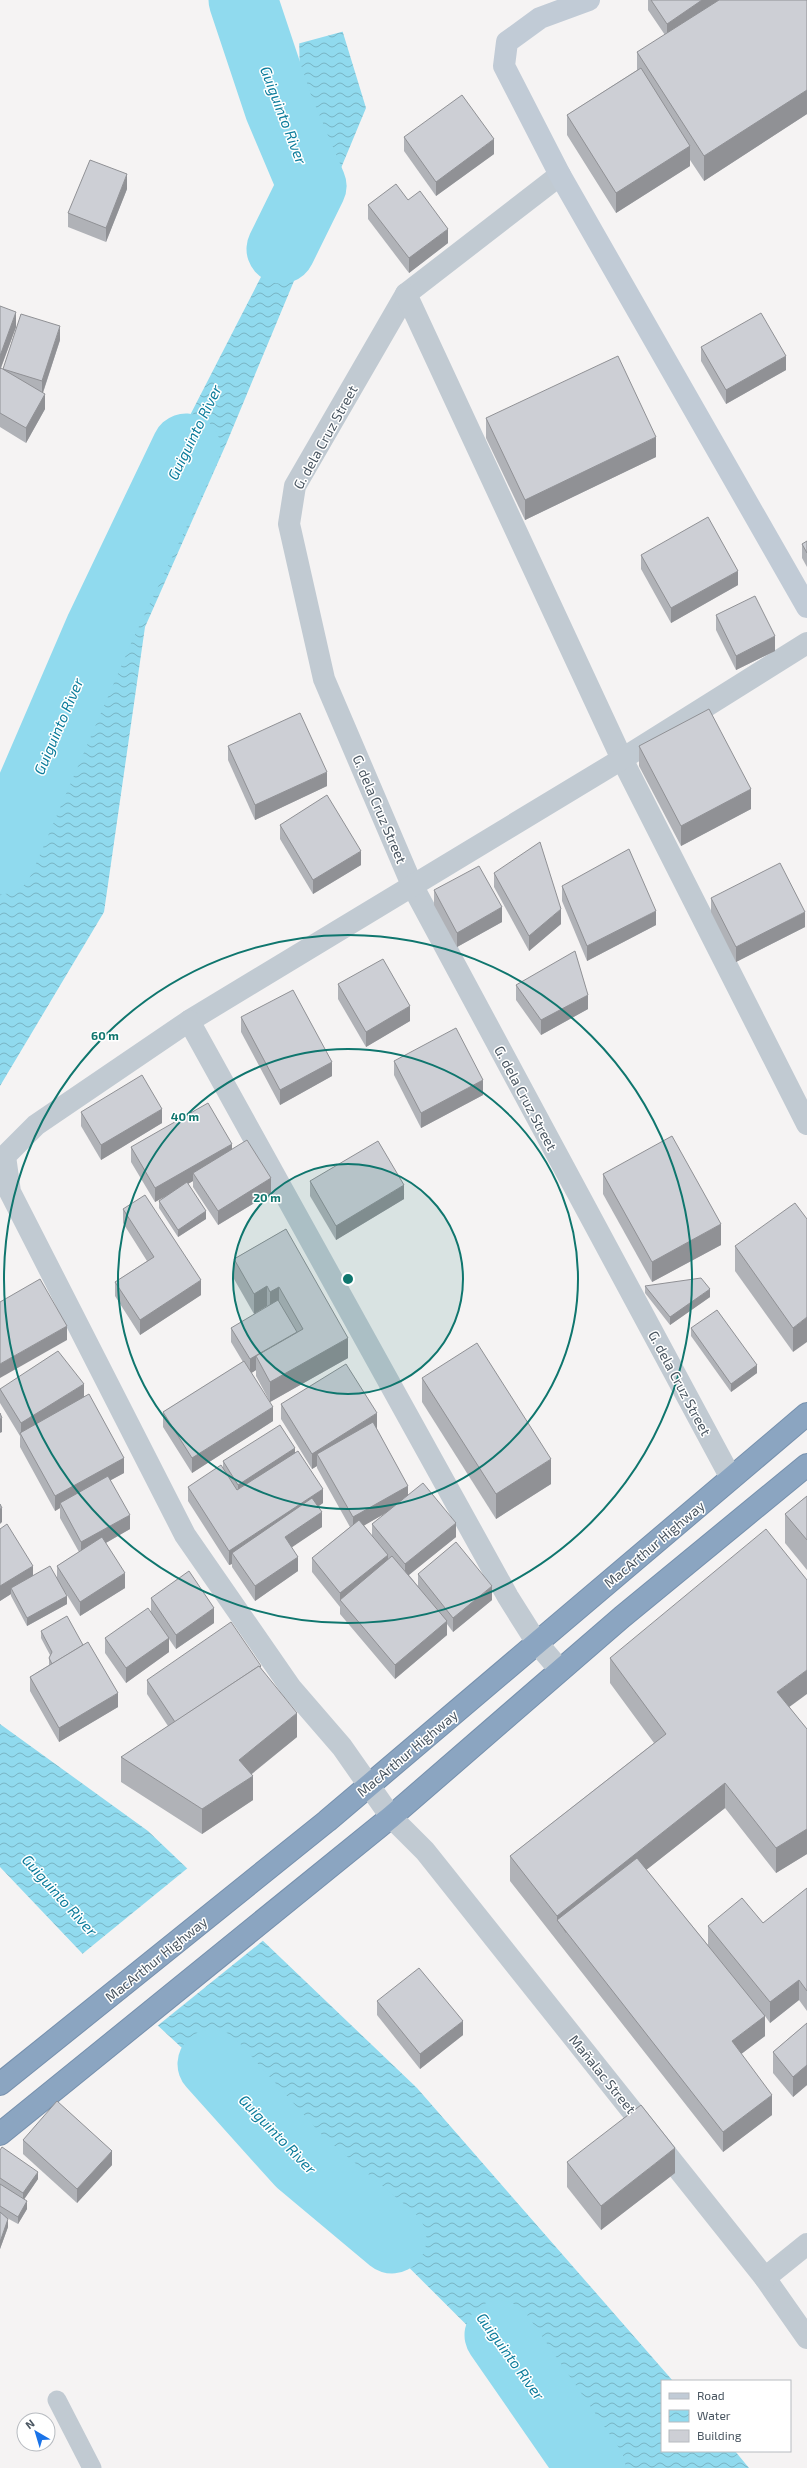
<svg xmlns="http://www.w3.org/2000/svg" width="807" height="2468" viewBox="0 0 807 2468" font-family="'Exo 2',sans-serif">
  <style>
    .water { fill: url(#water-waves) }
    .pier { fill: #f5f3f3 }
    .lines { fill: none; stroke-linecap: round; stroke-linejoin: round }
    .river { stroke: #90daee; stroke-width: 69 }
    .highway-casing { stroke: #7690ad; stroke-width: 24 }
    .lane { stroke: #c1cad2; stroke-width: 19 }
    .street { stroke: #c1cad2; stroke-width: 22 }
    .secondary { stroke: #c1cbd6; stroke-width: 22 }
    .highway { stroke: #8ba5c1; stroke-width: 22 }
    .wall { fill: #b0b2b7; fill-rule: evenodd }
    .shaded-wall { fill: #909195 }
    .building { fill: #cdcfd5; stroke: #909195 }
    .ring { fill: none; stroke: #0f766e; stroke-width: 2 }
    .labels { text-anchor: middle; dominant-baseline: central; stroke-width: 3; stroke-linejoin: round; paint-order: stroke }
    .street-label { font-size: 14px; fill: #4a5661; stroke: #fff }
    .water-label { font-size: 15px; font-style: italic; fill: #0c7c9b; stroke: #fff }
    .centre { fill: #0f766e; stroke: #fff; stroke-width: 2 }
    .ring-label { font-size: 12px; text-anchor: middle; font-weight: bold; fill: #0f766e; stroke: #fff; stroke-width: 3; stroke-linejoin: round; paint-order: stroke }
  </style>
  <defs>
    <pattern id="water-waves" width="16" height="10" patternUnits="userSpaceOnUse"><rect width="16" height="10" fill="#90daee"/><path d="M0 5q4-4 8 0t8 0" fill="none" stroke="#78b4c4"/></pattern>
  </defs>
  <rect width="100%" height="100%" fill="#f5f3f3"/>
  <g class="water">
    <path d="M333 0 366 108 227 442 145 627 104 912 0 1086V890L81 755 165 464 302 197 299 32Z"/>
    <path d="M0 1724 148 1831 417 2088 673 2381H662V2451H735L749 2468H594L547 2405 279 2138 98 1970 0 1867Z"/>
  </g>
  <g class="pier">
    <path d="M289 0H335L345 31 297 44V33Z"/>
    <path d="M189 1867 265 1939 156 2027 81 1955Z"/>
  </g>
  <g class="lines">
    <g class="river">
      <path d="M243 0 279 108 312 186 281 249"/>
      <path d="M0 860 100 628 186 448"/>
      <path d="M212 2064 300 2162 392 2239"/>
      <path d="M499 2335 591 2468"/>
    </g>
    <defs>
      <g id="highway">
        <path d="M0 2084 327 1821 807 1414"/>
        <path d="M0 2134 391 1817 622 1617 807 1465"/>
      </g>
    </defs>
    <use href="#highway" class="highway-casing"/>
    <path class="lane" d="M57 2400 92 2468"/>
    <g class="street">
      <path d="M560 175 406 294 295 486 289 524 324 679 412 885 731 1478"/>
      <path d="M406 294 622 759 807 1124"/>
      <path d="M807 643 622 759 189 1021 36 1125 5 1156 10 1192 185 1535 291 1688 342 1747 391 1817 425 1851 765 2278 807 2338"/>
      <path d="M189 1021 508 1597 537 1643 560 1670"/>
      <path d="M765 2278 807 2244"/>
    </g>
    <path class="secondary" d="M589 0 540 18 507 42 504 66 560 175 807 607"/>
    <use href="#highway" class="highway"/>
  </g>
  <g class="wall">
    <path d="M648 0H807V114L704 181 690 160V166L616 213 567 135V115L637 70V52L665 35 648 10Z"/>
    <path d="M404 137 494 154 436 196 404 151Z"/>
    <path d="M127 189 106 242 68 227V213Z"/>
    <path d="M368 205 448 243 409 273 368 219Z"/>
    <path d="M0 306 16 327 1 368 3 370V369L60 340 43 393 45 409 26 443 0 427Z"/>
    <path d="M701 347 786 370 726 404 701 361Z"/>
    <path d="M486 418 656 457 525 520 486 438Z"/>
    <path d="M807 541V567L802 558V544Z"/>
    <path d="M641 555 738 585 671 623 641 569Z"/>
    <path d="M716 615 775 651 736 670 716 630Z"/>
    <path d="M228 746 327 786 255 820 228 760Z"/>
    <path d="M639 746 751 809 681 846 639 766Z"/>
    <path d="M280 825 361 865 313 894 280 839Z"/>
    <path d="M494 873 561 924 529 951 494 887Z"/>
    <path d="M562 886 656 925 587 961 562 901Z"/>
    <path d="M434 890 502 922 457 947 434 905Z"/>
    <path d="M711 898 805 927 736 962 711 912Z"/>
    <path d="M338 984 410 1021 366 1047 338 999Z"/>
    <path d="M516 985 588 1009 541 1035 516 1000Z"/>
    <path d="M241 1017 332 1076 280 1105 241 1032Z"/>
    <path d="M394 1061 483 1095 421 1128 394 1075Z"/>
    <path d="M81 1112 162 1123 101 1160 81 1126Z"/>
    <path d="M131 1147 232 1149 271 1193 218 1225 193 1187V1181L188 1184 206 1219 178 1237 159 1208V1201L164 1197 155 1202 131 1162Z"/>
    <path d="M603 1174 721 1245 652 1282 603 1194Z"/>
    <path d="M310 1181 404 1199 336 1240 310 1196Z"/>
    <path d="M123 1209 201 1295 140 1335 115 1296V1282L147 1261 123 1223Z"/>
    <path d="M807 1219 793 1352 735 1271V1246Z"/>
    <path d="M286 1229 348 1358 270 1402 256 1376V1370L251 1373 273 1421 192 1473 163 1427V1412L243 1362 231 1342V1328L267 1307V1306L254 1314 234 1279V1259Z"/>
    <path d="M645 1286 710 1297 670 1325 645 1293Z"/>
    <path d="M691 1328 757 1373 731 1392 691 1336Z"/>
    <path d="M422 1378 551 1484 496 1519 422 1402Z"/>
    <path d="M0 1389 84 1397 124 1473 110 1480 130 1529 106 1543 125 1588 80 1616 65 1592 67 1604 27 1626 11 1596V1594L0 1601V1529L33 1576 57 1579V1566L79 1552 60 1518V1508L55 1511 20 1447V1436L0 1403Z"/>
    <path d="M281 1404 377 1428H376L408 1495 456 1537 409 1575 418 1586V1574L492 1600 453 1632 447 1624V1635L395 1679 340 1614V1607L312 1572V1558L350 1527 317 1468V1466L312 1469 281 1419ZM388 1512 372 1524V1536L364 1525Z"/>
    <path d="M295 1452 323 1503 318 1507 322 1527 291 1547 298 1571 255 1601 232 1567V1564L229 1565 188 1501V1487L223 1469V1461Z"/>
    <path d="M807 1496V1570L785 1543V1514Z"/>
    <path d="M151 1598 214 1623 176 1649 169 1639V1652L126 1683 105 1653V1638L151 1611Z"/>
    <path d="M41 1631 118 1707 59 1742 30 1691V1677L49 1665V1658L50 1655 41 1638Z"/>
    <path d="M610 1658 789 1707 807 1729V1854L776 1873 725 1808 646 1870 708 1945V1926L763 1923 807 1888V2011L799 2000 770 2023 765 2016V2036L741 2054 772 2115 723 2152 510 1881V1856L654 1743 610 1683Z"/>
    <path d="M261 1668 297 1737 252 1774 253 1800 202 1834 121 1782V1757L168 1726 147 1694V1680Z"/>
    <path d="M377 2001 463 2035 420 2069 377 2015Z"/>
    <path d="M807 2023V2085L793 2097 773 2073V2052Z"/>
    <path d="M23 2140 112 2165 77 2203 23 2154Z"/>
    <path d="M0 2150 38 2179 24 2199 27 2209 18 2224 7 2218 8 2227 0 2249Z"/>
    <path d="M567 2162 675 2173 601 2230 567 2187Z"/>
  </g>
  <g class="shaded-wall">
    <path d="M702 0H724L667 38V24Z"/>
    <path d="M807 90V114L704 181V156Z"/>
    <path d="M494 139V154L436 196V182Z"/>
    <path d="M690 146V166L616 213V193Z"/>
    <path d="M127 174V189L106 242V228Z"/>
    <path d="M448 229V243L409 273V258Z"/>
    <path d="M16 312V327L0 370V356Z"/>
    <path d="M60 326V340L42 395V381Z"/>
    <path d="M786 356V370L726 404V390Z"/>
    <path d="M45 394V409L26 443V428Z"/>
    <path d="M656 437V457L525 520V500Z"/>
    <path d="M738 571V585L671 623V608Z"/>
    <path d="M775 636V651L736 670V656Z"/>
    <path d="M327 772V786L255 820V805Z"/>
    <path d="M751 789V809L681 846V826Z"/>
    <path d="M361 851V865L313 894V880Z"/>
    <path d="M502 907V922L457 947V933Z"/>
    <path d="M561 909V924L529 951V936Z"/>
    <path d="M656 911V925L587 961V946Z"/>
    <path d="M805 912V927L736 962V947Z"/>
    <path d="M588 995V1009L541 1035V1020Z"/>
    <path d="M410 1006V1021L366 1047V1032Z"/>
    <path d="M332 1062V1076L280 1105V1090Z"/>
    <path d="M483 1080V1095L421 1128V1113Z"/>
    <path d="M162 1109V1123L101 1160V1145Z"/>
    <path d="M232 1144V1158L193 1173V1181L155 1202V1188Z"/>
    <path d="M271 1178V1193L218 1225V1211Z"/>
    <path d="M404 1185V1199L336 1240V1226Z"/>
    <path d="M206 1211V1219L178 1237V1230Z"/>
    <path d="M721 1224V1245L652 1282V1262Z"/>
    <path d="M201 1280V1295L140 1335V1320Z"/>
    <path d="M267 1286V1306L254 1314V1294Z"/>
    <path d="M279 1287V1307L270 1312V1292Z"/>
    <path d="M710 1289V1297L670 1325V1317Z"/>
    <path d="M807 1317V1342L793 1352V1328Z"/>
    <path d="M67 1326V1340L0 1378V1364Z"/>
    <path d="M297 1332 256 1356V1370L250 1374V1359Z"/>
    <path d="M348 1338V1358L270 1402V1382Z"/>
    <path d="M757 1365V1373L731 1392V1384Z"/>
    <path d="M84 1384V1399L21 1435V1423Z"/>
    <path d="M273 1407V1421L192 1473V1458Z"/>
    <path d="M377 1413V1428L322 1463 317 1454V1466L312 1469V1454Z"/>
    <path d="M2 1418V1432L0 1433V1419Z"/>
    <path d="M295 1448V1462L238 1499V1485Z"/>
    <path d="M124 1458V1473L62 1507 60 1503V1508L55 1511V1496Z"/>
    <path d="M551 1459V1484L496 1519V1494Z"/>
    <path d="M408 1486V1500L353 1532V1517Z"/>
    <path d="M323 1489V1503L237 1560 232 1553V1564L229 1565V1551Z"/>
    <path d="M2 1508V1522L0 1524V1509Z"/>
    <path d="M322 1512V1527L285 1552V1537Z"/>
    <path d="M130 1515V1529L81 1557V1542Z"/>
    <path d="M456 1523V1537L405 1578V1564Z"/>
    <path d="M388 1555V1569L340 1600V1593Z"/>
    <path d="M298 1557V1571L255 1601V1586Z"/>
    <path d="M33 1566V1581L11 1588V1594L0 1601V1586Z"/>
    <path d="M125 1573V1588L80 1616V1602Z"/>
    <path d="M492 1586V1600L453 1632V1618Z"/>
    <path d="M67 1596V1604L27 1626V1618Z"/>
    <path d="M214 1608V1623L176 1649V1635Z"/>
    <path d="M447 1621V1635L395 1679V1665Z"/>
    <path d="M169 1638V1652L126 1683V1668Z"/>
    <path d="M807 1670V1694L777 1716V1692Z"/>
    <path d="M118 1693V1707L59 1742V1728Z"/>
    <path d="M297 1713V1737L239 1784V1760Z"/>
    <path d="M253 1776V1800L202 1834V1809Z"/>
    <path d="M725 1783V1808L566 1933 557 1920V1916Z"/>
    <path d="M807 1829V1854L776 1873V1848Z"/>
    <path d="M799 1980V2000L770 2023V2002Z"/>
    <path d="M765 2016V2036L732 2061V2041Z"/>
    <path d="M463 2021V2035L420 2069V2054Z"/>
    <path d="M807 2065V2085L793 2097V2077Z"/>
    <path d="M772 2095V2115L723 2152V2132Z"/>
    <path d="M675 2148V2173L601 2230V2206Z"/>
    <path d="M112 2151V2165L77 2203V2189Z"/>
    <path d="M38 2172V2179L23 2201V2193Z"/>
    <path d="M27 2201V2209L18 2224V2217Z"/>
    <path d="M8 2219V2227L0 2249V2242Z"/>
  </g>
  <g class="building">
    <path d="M651 0H702L667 24Z"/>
    <path d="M719 0H807V90L704 156 637 52Z"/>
    <path d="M641 68 690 146 616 193 567 115Z"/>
    <path d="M462 95 494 139 436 182 404 137Z"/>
    <path d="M90 160 127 174 106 228 68 213Z"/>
    <path d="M396 184 408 200 420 191 448 229 409 258 368 205Z"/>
    <path d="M0 306 16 312 0 356Z"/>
    <path d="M761 313 786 356 726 390 701 347Z"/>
    <path d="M21 314 60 326 42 381 3 369Z"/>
    <path d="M618 356 656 437 525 500 486 418Z"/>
    <path d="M1 368 45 394 26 428 0 413V369Z"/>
    <path d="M708 517 738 571 671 608 641 555Z"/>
    <path d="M807 541V553L802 544Z"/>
    <path d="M755 596 775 636 736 656 716 615Z"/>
    <path d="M709 709 751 789 681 826 639 746Z"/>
    <path d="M300 713 327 772 255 805 228 746Z"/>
    <path d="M327 795 361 851 313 880 280 825Z"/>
    <path d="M540 842 561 909 529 936 494 873Z"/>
    <path d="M629 849 656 911 587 946 562 886Z"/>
    <path d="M780 863 805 912 736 947 711 898Z"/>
    <path d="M479 866 502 907 457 933 434 890Z"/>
    <path d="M575 951 588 995 541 1020 516 985Z"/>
    <path d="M383 959 410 1006 366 1032 338 984Z"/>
    <path d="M293 990 332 1062 280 1090 241 1017Z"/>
    <path d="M456 1028 483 1080 421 1113 394 1061Z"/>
    <path d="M142 1075 162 1109 101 1145 81 1112Z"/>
    <path d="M208 1103 232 1144 155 1188 131 1147Z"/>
    <path d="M672 1136 721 1224 652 1262 603 1174Z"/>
    <path d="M247 1140 271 1178 218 1211 193 1173Z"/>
    <path d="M378 1141 404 1185 336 1226 310 1181Z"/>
    <path d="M187 1182 206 1211 178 1230 159 1201Z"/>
    <path d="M145 1195 201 1280 140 1320 115 1282 154 1257 123 1209Z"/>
    <path d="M795 1203 807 1219V1317L793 1328 735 1246Z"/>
    <path d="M286 1229 348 1338 270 1382 256 1356 303 1329 279 1287 270 1292 267 1286 254 1294 234 1259Z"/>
    <path d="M701 1278 710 1289 670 1317 645 1286Z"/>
    <path d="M40 1279 67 1326 0 1364V1302Z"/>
    <path d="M278 1300 297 1332 250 1359 231 1328Z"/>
    <path d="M717 1310 757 1365 731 1384 691 1328Z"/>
    <path d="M477 1343 551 1459 496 1494 422 1378Z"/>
    <path d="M58 1351 84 1384 21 1423 0 1389Z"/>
    <path d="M244 1361 273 1407 192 1458 163 1412Z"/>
    <path d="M346 1364 377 1413 312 1454 281 1404Z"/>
    <path d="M89 1394 124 1458 55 1496 20 1433Z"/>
    <path d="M0 1413 2 1418 0 1419Z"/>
    <path d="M373 1422 408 1486 353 1517 317 1454Z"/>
    <path d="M280 1425 295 1448 238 1485 223 1461Z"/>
    <path d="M298 1451 323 1489 229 1551 188 1487 221 1465 237 1490Z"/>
    <path d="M108 1476 130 1515 81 1542 60 1503Z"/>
    <path d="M423 1483 456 1523 405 1564 372 1524Z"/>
    <path d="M807 1496V1540L785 1514Z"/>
    <path d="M312 1498 322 1512 285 1537 298 1557 255 1586 232 1553Z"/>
    <path d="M0 1504 2 1508 0 1509Z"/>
    <path d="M359 1520 388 1555 340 1593 312 1558Z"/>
    <path d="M7 1524 33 1566 0 1586V1529Z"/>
    <path d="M766 1529 807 1580V1670L777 1692 807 1729V1829L776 1848 725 1783 557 1916 510 1856 666 1734 610 1658Z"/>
    <path d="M102 1537 125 1573 80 1602 57 1566Z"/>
    <path d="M456 1542 492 1586 453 1618 418 1574Z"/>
    <path d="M392 1556 447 1621 395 1665 340 1600Z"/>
    <path d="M50 1566 67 1596 27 1618 11 1588Z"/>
    <path d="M189 1571 214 1608 176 1635 151 1598Z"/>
    <path d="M148 1608 169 1638 126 1668 105 1638Z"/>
    <path d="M67 1616 83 1645 52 1664 49 1658 52 1652 41 1631Z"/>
    <path d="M231 1622 261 1666 260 1667 259 1666 175 1722 147 1680Z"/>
    <path d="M88 1642 118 1693 59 1728 30 1677Z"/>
    <path d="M259 1666 297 1713 239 1760 253 1776 202 1809 121 1757Z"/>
    <path d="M637 1858 765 2016 732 2041 772 2095 723 2132 557 1920Z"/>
    <path d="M807 1888V1991L799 1980 770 2002 708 1926 742 1898 763 1923Z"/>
    <path d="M419 1968 463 2021 420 2054 377 2001Z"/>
    <path d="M807 2023V2065L793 2077 773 2052Z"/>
    <path d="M57 2101 112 2151 77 2189 23 2140Z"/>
    <path d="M641 2105 675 2148 601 2206 567 2162Z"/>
    <path d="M2 2147 38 2172 23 2193 0 2178V2150Z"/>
    <path d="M0 2184 27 2201 18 2217 0 2206Z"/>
    <path d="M0 2212 8 2219 0 2242Z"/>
  </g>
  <circle cx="348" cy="1279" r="115" fill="#0f766e" fill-opacity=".12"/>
  <g class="ring">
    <circle cx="348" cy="1279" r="115"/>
    <circle cx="348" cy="1279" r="230"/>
    <circle cx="348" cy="1279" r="344"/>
  </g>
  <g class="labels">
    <g class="street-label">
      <text transform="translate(325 437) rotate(-61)">G. dela Cruz Street</text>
      <text transform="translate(380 809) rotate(67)">G. dela Cruz Street</text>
      <text transform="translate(526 1098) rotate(62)">G. dela Cruz Street</text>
      <text transform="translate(680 1383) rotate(62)">G. dela Cruz Street</text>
      <text transform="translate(654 1544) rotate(-40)">MacArthur Highway</text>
      <text transform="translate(407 1753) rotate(-40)">MacArthur Highway</text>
      <text transform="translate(156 1959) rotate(-39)">MacArthur Highway</text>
      <text transform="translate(603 2074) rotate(51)">Mañalac Street</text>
    </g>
    <g class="water-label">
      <text transform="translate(284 115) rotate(69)">Guiguinto River</text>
      <text transform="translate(194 432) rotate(-64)">Guiguinto River</text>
      <text transform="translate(58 726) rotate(-67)">Guiguinto River</text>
      <text transform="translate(60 1895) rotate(48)">Guiguinto River</text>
      <text transform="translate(278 2134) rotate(46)">Guiguinto River</text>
      <text transform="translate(511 2356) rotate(54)">Guiguinto River</text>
    </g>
  </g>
  <circle cx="348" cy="1279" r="6" class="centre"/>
  <g class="ring-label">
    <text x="105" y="1040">60 m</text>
    <text x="185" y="1121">40 m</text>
    <text x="267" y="1202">20 m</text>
  </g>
  <rect x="661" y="2380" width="130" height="72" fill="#ffffff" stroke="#b7bbc0"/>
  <rect x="669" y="2393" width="20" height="6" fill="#c1cbd6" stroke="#b7bbc0"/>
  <text x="697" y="2400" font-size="12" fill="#4a5661">Road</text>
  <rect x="669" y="2410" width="20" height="12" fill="url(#water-waves)" stroke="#b7bbc0"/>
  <text x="697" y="2420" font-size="12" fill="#4a5661">Water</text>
  <rect x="669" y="2430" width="20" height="12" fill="#cdcfd5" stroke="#b7bbc0"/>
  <text x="697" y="2440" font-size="12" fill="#4a5661">Building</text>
  <g transform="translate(36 2432) rotate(322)"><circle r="19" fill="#ffffff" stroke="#b7bbc0"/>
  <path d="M0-3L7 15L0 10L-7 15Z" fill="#1a73e8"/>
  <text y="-6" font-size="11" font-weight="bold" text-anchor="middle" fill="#4a5661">N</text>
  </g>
</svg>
